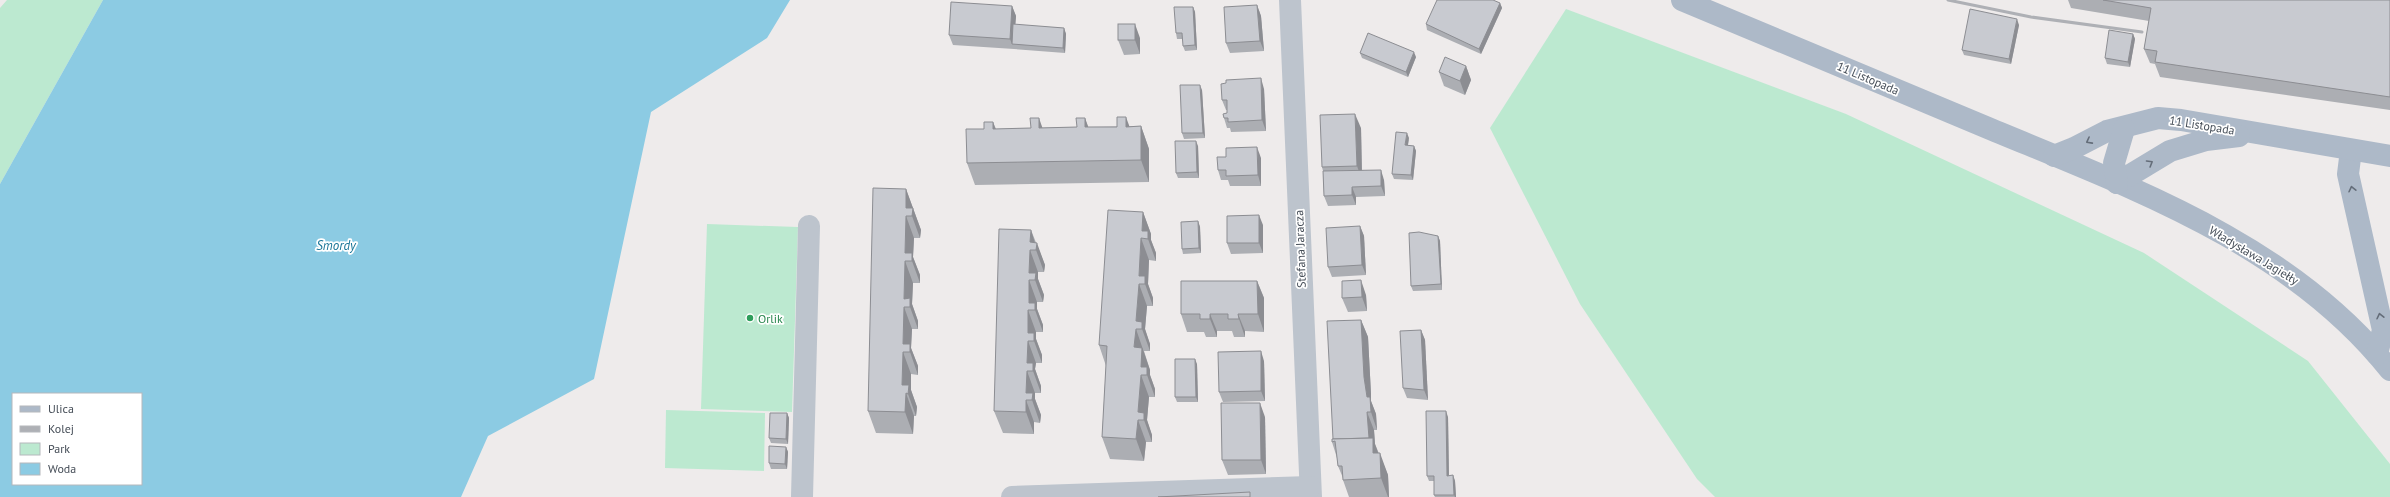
<svg xmlns="http://www.w3.org/2000/svg" width="2390" height="497" viewBox="0 0 2390 497" font-family="'PT Sans',sans-serif">
  <style>
    .green { fill: #bce9d0 }
    .water { fill: #8ccbe3; fill-rule: evenodd }
    .lines { fill: none; stroke-linecap: round; stroke-linejoin: round }
    .minor { stroke: #bdc4cd; stroke-width: 22 }
    .major { stroke: #adb9c8; stroke-width: 22 }
    .rail { stroke: #aeb0b5; stroke-width: 3 }
    .wall { fill: #acaeb3 }
    .shaded-wall { fill: #8c8d92 }
    .building { fill: #c8cad0; stroke: #8c8d92 }
    .oneway { stroke: #646d79 }
    .leisure-dot { fill: #2e9e5b; stroke: #fff; stroke-width: 1.5 }
    .labels { text-anchor: middle; dominant-baseline: central; stroke-width: 3.5; stroke-linejoin: round; paint-order: stroke }
    .street-label { font-size: 12px; fill: #454d57; stroke: #fff }
    .leisure-label { font-size: 12px; fill: #27864d; stroke: #fff; text-anchor: start }
    .water-label { font-size: 13px; font-style: italic; fill: #187497; stroke: #fff }
  </style>
  <rect width="100%" height="100%" fill="#eeebeb"/>
  <g class="green">
    <path d="M7 0H103L0 184V8Z"/>
    <path d="M1566 9 1846 114 2144 253 2308 361 2390 464V497H1715L1697 479 1580 304 1490 128Z"/>
    <path d="M707 224 798 227 792 412 701 409Z"/>
    <path d="M666 410 765 413 764 471 665 468Z"/>
  </g>
  <path class="water" d="M103 0H790L767 38 651 112 594 379 488 436 461 497H0V184ZM13 394H141V484H13Z"/>
  <g class="lines">
    <g class="minor">
      <path d="M1290 0 1311 497"/>
      <path d="M802 497 809 226"/>
      <path d="M1012 497 1310 487"/>
    </g>
    <g class="major">
      <path d="M1682 0C1784 43 1886 86 1988 128 2132 188 2290 244 2390 370"/>
      <path d="M2351 150 2348 174 2383 330 2377 354"/>
      <path d="M2054 156 2074 148 2107 131 2158 118 2181 120 2390 156"/>
      <path d="M2117 183 2170 151 2206 140 2239 136"/>
      <path d="M2117 183 2114 163 2124 129"/>
    </g>
    <path class="rail" d="M1948 0 2031 17 2142 32"/>
  </g>
  <g class="wall">
    <path d="M2068 0H2390V110L2160 77 2155 64 2150 63 2144 49 2149 21 2071 8Z"/>
    <path d="M1500 3 1502 8 1481 54 1427 30 1426 24Z"/>
    <path d="M1257 5 1261 16 1264 51 1230 53 1226 43Z"/>
    <path d="M1012 6 1016 16 1015 25 1064 28 1066 34 1065 53 1014 49 953 45 949 35Z"/>
    <path d="M1193 7 1195 12 1197 50 1185 51 1183 46V39H1177L1176 33Z"/>
    <path d="M2019 25 2011 64 1964 55 1962 50Z"/>
    <path d="M2133 34 2135 39 2130 67 2107 64 2105 58Z"/>
    <path d="M1140 38V54L1124 55 1118 40Z"/>
    <path d="M1360 53 1416 57 1408 77 1362 58Z"/>
    <path d="M1466 66 1471 80 1465 95 1444 86 1439 72Z"/>
    <path d="M1264 89 1266 131 1231 132 1230 128H1227L1224 118 1227 113V110H1226L1222 100Z"/>
    <path d="M1202 90 1205 138 1184 139 1182 133Z"/>
    <path d="M1085 118 1088 127 1141 126 1149 149V182L975 185 967 163 993 122 996 129 1077 127Z"/>
    <path d="M1361 128 1362 170 1384 180 1385 196 1356 197V205L1328 206 1324 196 1323 171 1322 167Z"/>
    <path d="M1409 138 1408 145 1414 146 1416 151 1413 180 1394 179 1392 174Z"/>
    <path d="M1198 146 1199 178H1178L1176 173Z"/>
    <path d="M1261 158V186H1230L1228 180H1221L1218 170Z"/>
    <path d="M906 189 921 230 920 238H914L913 257 920 275V283H913L912 304 918 321V329H912L911 348 918 366V375L911 374V390L917 407 916 416H914L913 434 876 433 868 411Z"/>
    <path d="M1143 212 1151 234V240L1156 253V261L1149 260 1148 284 1153 298V306H1147L1145 329 1150 344V351H1144L1150 370V375L1155 389V397H1149L1147 420 1152 435V442H1146L1144 461 1110 459 1102 437 1106 366 1099 345Z"/>
    <path d="M1198 221 1200 227 1201 253 1183 254 1182 249Z"/>
    <path d="M1263 225V253L1231 254 1227 243Z"/>
    <path d="M1360 226 1364 236 1366 275 1332 277 1328 267Z"/>
    <path d="M1031 230 1045 265 1044 272H1038V279L1044 295 1043 302H1037V309L1043 325V332H1036V339L1042 355V363H1036L1035 369 1041 386V393H1035V399L1041 415 1040 423 1034 422V434L1003 433 994 411Z"/>
    <path d="M1438 236 1440 241 1442 290 1413 291 1411 286Z"/>
    <path d="M1257 281 1264 298V332L1245 331V337H1234L1232 331H1217V337H1206L1204 332H1187L1181 314Z"/>
    <path d="M1366 295 1367 311 1348 312 1342 298Z"/>
    <path d="M1361 320 1368 337 1371 394V401L1376 414 1377 430H1374L1375 444 1388 475 1389 497H1349L1343 480V478L1338 466 1337 458 1332 442 1333 439Z"/>
    <path d="M1421 330 1425 340 1428 400 1407 398 1403 388Z"/>
    <path d="M1264 361 1265 401 1223 402 1219 392Z"/>
    <path d="M1197 364 1198 402H1177L1175 397Z"/>
    <path d="M787 413 789 418 788 444 771 443 769 438Z"/>
    <path d="M1265 417 1266 474 1228 475 1222 460Z"/>
    <path d="M1448 417 1449 476 1453 475 1455 481 1456 497H1435L1434 495V481H1429L1427 476Z"/>
    <path d="M786 447 788 452 787 469H771L769 463Z"/>
  </g>
  <g class="shaded-wall">
    <path d="M1500 3 1502 8 1481 54 1479 49Z"/>
    <path d="M1257 5 1261 16 1264 51 1260 41Z"/>
    <path d="M1012 6 1016 16 1014 44H1012L1010 39Z"/>
    <path d="M1193 7 1195 12 1197 50 1195 45Z"/>
    <path d="M2017 19 2019 25 2011 64 2009 59Z"/>
    <path d="M1135 24 1140 38V54L1135 40Z"/>
    <path d="M1064 28 1066 34 1065 53 1063 48Z"/>
    <path d="M2133 34 2135 39 2130 67 2128 62Z"/>
    <path d="M1414 52 1416 57 1408 77 1406 72Z"/>
    <path d="M1466 66 1471 80 1465 95 1460 81Z"/>
    <path d="M1261 78 1264 89 1266 131 1262 120Z"/>
    <path d="M1200 85 1202 90 1205 138 1203 133Z"/>
    <path d="M1355 114 1361 128 1362 180 1357 166Z"/>
    <path d="M1126 117 1134 139 1126 127Z"/>
    <path d="M1039 118 1047 141 1039 128Z"/>
    <path d="M1085 118 1093 140 1085 127Z"/>
    <path d="M993 122 1001 144 993 129Z"/>
    <path d="M1141 126 1149 149V182L1141 160Z"/>
    <path d="M1407 133 1409 138 1407 150 1405 145Z"/>
    <path d="M1196 141 1198 146 1199 178 1197 172Z"/>
    <path d="M1414 146 1416 151 1413 180 1411 175Z"/>
    <path d="M1257 147 1261 158V186L1258 175Z"/>
    <path d="M1381 170 1384 180 1385 196 1381 186Z"/>
    <path d="M1352 187 1356 197V205L1352 195Z"/>
    <path d="M906 189 921 230 920 238 912 216 906 208Z"/>
    <path d="M1143 212 1151 234V240L1156 253V261L1148 239 1142 231Z"/>
    <path d="M1259 215 1263 225V253L1259 243Z"/>
    <path d="M906 216 914 238 913 257 920 275V283L912 261 905 253Z"/>
    <path d="M1198 221 1200 227 1201 253 1199 248Z"/>
    <path d="M1360 226 1364 236 1366 275 1362 265Z"/>
    <path d="M1031 230 1036 246 1037 243 1045 265 1044 272 1036 250 1030 242Z"/>
    <path d="M1438 236 1440 241 1442 290 1441 284Z"/>
    <path d="M1141 238 1149 260 1148 284 1153 298V306L1145 284 1139 276Z"/>
    <path d="M1030 250 1038 272V279L1044 295 1043 302 1035 280 1029 273Z"/>
    <path d="M905 261 913 283 912 304 918 321V329L910 307 904 299Z"/>
    <path d="M1029 280 1037 302V309L1043 325V332L1035 310 1029 303Z"/>
    <path d="M1361 280 1366 295 1367 311 1362 297Z"/>
    <path d="M1257 281 1264 298V332L1258 314Z"/>
    <path d="M1139 284 1147 306 1145 329 1150 344V351L1142 329 1136 321Z"/>
    <path d="M904 307 912 329 911 348 918 366V375L910 352 903 344Z"/>
    <path d="M1028 310 1036 332V339L1042 355V363L1034 341 1028 333Z"/>
    <path d="M1210 314 1217 331V337L1210 319Z"/>
    <path d="M1238 314 1245 331V337L1239 319Z"/>
    <path d="M1361 320 1368 337 1371 394V401L1376 414 1377 430 1371 412 1367 397 1364 377Z"/>
    <path d="M1136 329 1150 370V375L1155 389V397L1147 375H1144L1134 347Z"/>
    <path d="M1421 330 1425 340 1428 400 1424 390Z"/>
    <path d="M1028 341 1036 363 1035 369 1041 386V393L1033 371 1027 363Z"/>
    <path d="M1261 351 1264 361 1265 401 1261 391Z"/>
    <path d="M903 352 911 374V390L917 407 916 416 908 394 906 393 914 416 913 434 905 412 902 385Z"/>
    <path d="M1195 359 1197 364 1198 402 1196 397Z"/>
    <path d="M1027 371 1035 393V399L1041 415 1040 423 1032 400 1026 393Z"/>
    <path d="M1141 375 1149 397 1147 420 1152 435V442L1144 420 1138 412Z"/>
    <path d="M1026 400 1034 422V434L1026 412Z"/>
    <path d="M1260 403 1265 417 1266 474 1261 460Z"/>
    <path d="M1446 411 1448 417 1449 481 1447 476Z"/>
    <path d="M1367 412 1374 430 1375 444 1380 458V453L1388 475 1389 497H1388L1381 478 1369 442Z"/>
    <path d="M787 413 789 418 788 444 786 439Z"/>
    <path d="M1138 420 1146 442 1144 461 1136 439Z"/>
    <path d="M786 447 788 452 787 469 785 464Z"/>
    <path d="M1453 475 1455 481 1456 497H1455L1454 495Z"/>
  </g>
  <g class="building">
    <path d="M1437 0H1493L1500 3 1479 49 1426 24Z"/>
    <path d="M2103 0H2390V97L2155 62 2157 51 2144 49 2151 8Z"/>
    <path d="M951 2 1012 6 1010 39 949 35Z"/>
    <path d="M1257 5 1260 41 1226 43 1224 7Z"/>
    <path d="M1174 7H1193L1195 45 1183 46 1182 33H1176Z"/>
    <path d="M1970 9 2017 19 2009 59 1962 50Z"/>
    <path d="M1013 24 1064 28 1063 48 1012 44Z"/>
    <rect x="1118" y="24" width="17" height="16"/>
    <path d="M2109 30 2133 34 2128 62 2105 58Z"/>
    <path d="M1368 33 1414 52 1406 72 1360 53Z"/>
    <path d="M1445 57 1466 66 1460 81 1439 72Z"/>
    <path d="M1261 78 1262 120 1228 122V118H1224L1223 114 1227 113V100H1222L1221 84 1226 83V80Z"/>
    <path d="M1180 85H1200L1203 133H1182Z"/>
    <path d="M1355 114 1357 166 1322 167 1320 115Z"/>
    <path d="M1117 117H1126V127L1141 126V160L967 163 966 129H984V122H993V129L1031 128 1030 118H1039V128L1077 127 1076 118H1085V127H1117Z"/>
    <path d="M1396 132 1407 133 1405 145 1414 146 1411 175 1392 174Z"/>
    <path d="M1175 141H1196L1197 172 1176 173Z"/>
    <path d="M1257 147 1258 175 1226 176V170H1218L1217 157H1226V148Z"/>
    <path d="M1381 170V186L1352 187V195L1324 196 1323 171Z"/>
    <path d="M873 188 906 189V208H913L912 216H906L905 253H912V261H905L904 299 910 298V307H904L903 344H910V352H903L902 385H909L908 394 906 393 905 412 868 411Z"/>
    <path d="M1108 210 1143 212 1142 231H1148V239L1141 238 1139 276H1145V284H1139L1136 321 1142 322V329H1136L1134 347 1142 348 1141 367H1147V375H1141L1138 412 1144 413V420H1138L1136 439 1102 437 1107 346 1099 345Z"/>
    <path d="M1259 215V243H1227V216Z"/>
    <path d="M1198 221 1199 248 1182 249 1181 222Z"/>
    <path d="M1360 226 1362 265 1328 267 1326 228Z"/>
    <path d="M999 229 1031 230 1030 242 1037 243 1036 250H1030L1029 273H1036L1035 280H1029V303H1035V310H1028V333H1034V341H1028L1027 363H1033V371H1027L1026 393H1033L1032 400H1026V412L994 411Z"/>
    <path d="M1419 232 1438 236 1441 284 1411 286 1409 233Z"/>
    <path d="M1361 280 1362 297 1342 298V281Z"/>
    <path d="M1181 281H1257L1258 314H1238L1239 319H1228V314H1210V319H1200V314H1181Z"/>
    <path d="M1361 320 1364 377 1367 397H1370L1371 412H1367L1369 438 1333 439 1327 321Z"/>
    <path d="M1421 330 1424 390 1403 388 1400 331Z"/>
    <path d="M1261 351V391L1219 392 1218 352Z"/>
    <path d="M1175 359H1195L1196 397H1175Z"/>
    <path d="M1221 403H1260L1261 460H1222Z"/>
    <path d="M1426 411H1446L1447 476 1453 475 1454 495H1434V476H1427Z"/>
    <path d="M770 413H787L786 439 769 438Z"/>
    <path d="M1373 438V453H1380L1381 478 1343 480 1342 466H1338L1335 441 1332 442V439Z"/>
    <path d="M769 446 786 447 785 464 769 463Z"/>
    <path d="M1250 492V497H1158Z"/>
  </g>
  <defs><path id="oneway-chevron" d="M-2-3.5L2.5 0L-2 3.5" fill="none" stroke-width="1.6" stroke-linecap="round" stroke-linejoin="round"/></defs>
  <g class="oneway">
    <use href="#oneway-chevron" transform="translate(2089 141) rotate(152)"/>
    <use href="#oneway-chevron" transform="translate(2150 163) rotate(-31)"/>
    <use href="#oneway-chevron" transform="translate(2352 189) rotate(-103)"/>
    <use href="#oneway-chevron" transform="translate(2380 316) rotate(-103)"/>
  </g>
  <circle class="leisure-dot" cx="750" cy="318" r="4"/>
  <g class="labels">
    <g class="street-label">
      <text transform="translate(1868 78) rotate(23)">11 Listopada</text>
      <text transform="translate(2202 125) rotate(9)">11 Listopada</text>
      <text transform="translate(1300 249) rotate(-92)">Stefana Jaracza</text>
      <text transform="translate(2254 255) rotate(31)">Władysława Jagiełły</text>
    </g>
    <g class="leisure-label">
      <text x="758" y="318">Orlik</text>
    </g>
    <g class="water-label">
      <text x="336" y="245">Smordy</text>
    </g>
  </g>
  <rect x="12" y="393" width="130" height="92" fill="#ffffff" stroke="#b5b8bc"/>
  <rect x="20" y="406" width="20" height="6" fill="#adb9c8" stroke="#b5b8bc"/>
  <text x="48" y="413" font-size="12" fill="#454d57">Ulica</text>
  <rect x="20" y="426" width="20" height="6" fill="#aeb0b5" stroke="#b5b8bc"/>
  <text x="48" y="433" font-size="12" fill="#454d57">Kolej</text>
  <rect x="20" y="443" width="20" height="12" fill="#bce9d0" stroke="#b5b8bc"/>
  <text x="48" y="453" font-size="12" fill="#454d57">Park</text>
  <rect x="20" y="463" width="20" height="12" fill="#8ccbe3" stroke="#b5b8bc"/>
  <text x="48" y="473" font-size="12" fill="#454d57">Woda</text>
</svg>
